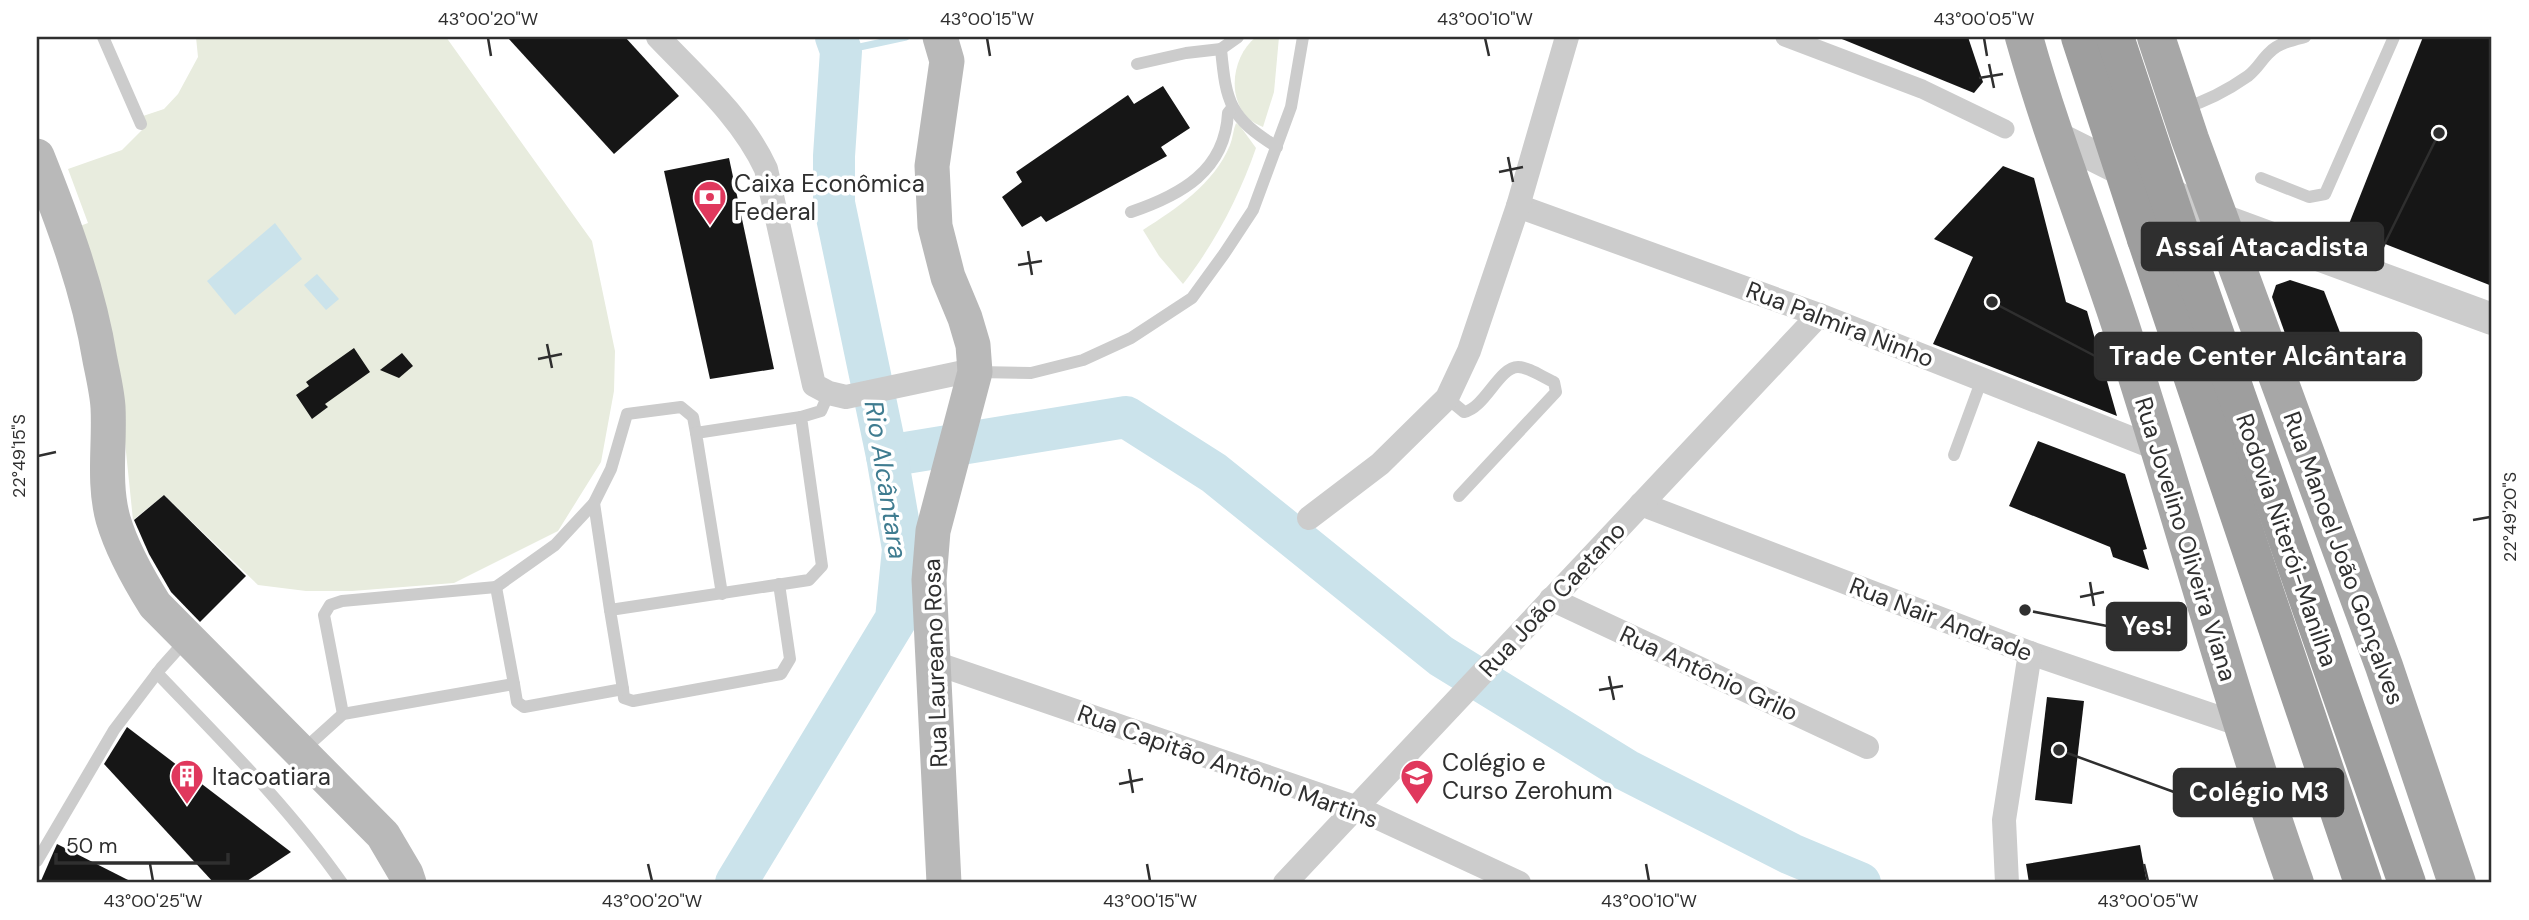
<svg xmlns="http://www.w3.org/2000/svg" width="2529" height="920" viewBox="0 0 2529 920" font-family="'DM Sans',sans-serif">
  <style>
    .green { fill: #e8ecde }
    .water { fill: #cbe3eb }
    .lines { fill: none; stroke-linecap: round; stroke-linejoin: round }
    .stream { stroke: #cbe3eb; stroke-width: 7 }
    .river { stroke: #cbe3eb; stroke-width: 42 }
    .building { fill: #161616 }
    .service { stroke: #ccc; stroke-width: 12 }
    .pedestrian { stroke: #ccc; stroke-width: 19 }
    .minor { stroke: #ccc; stroke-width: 24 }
    .tertiary { stroke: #ccc; stroke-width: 32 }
    .secondary { stroke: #b9b9b9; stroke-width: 35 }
    .primary { stroke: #a7a7a7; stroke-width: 38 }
    .trunk { stroke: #9e9e9e; stroke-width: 38 }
    .trunk-bridge { stroke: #9e9e9e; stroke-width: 38 }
    .ticks { fill: none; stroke: #2f2f2f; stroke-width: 2.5 }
    .labels { text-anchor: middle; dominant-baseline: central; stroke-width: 7; stroke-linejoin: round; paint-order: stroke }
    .poi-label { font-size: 24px; fill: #2f2f2f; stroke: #fff; text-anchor: start }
    .street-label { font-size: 24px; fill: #2f2f2f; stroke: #fff }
    .water-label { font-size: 26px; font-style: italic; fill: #3f7c90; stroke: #fff }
    .leader { fill: none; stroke: #2f2f2f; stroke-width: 2.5 }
    .callout-dot { fill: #2f2f2f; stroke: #fff; stroke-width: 2.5 }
    .callout { fill: #2f2f2f; stroke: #2f2f2f; stroke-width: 2.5 }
    .callout-label { font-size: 26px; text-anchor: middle; font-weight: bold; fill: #fff }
    .neatline { fill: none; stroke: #2f2f2f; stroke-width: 2.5 }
    .ticks-label { font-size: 18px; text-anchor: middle; fill: #2f2f2f }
  </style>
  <rect width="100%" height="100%" fill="#fff"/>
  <g class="green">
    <path d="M196 37H446L592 241 615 351 614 391 601 462 558 531 454 583 352 591H306L258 585 164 495 133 520 119 384 80 226 88 223 68 169 122 150 146 126 143 116 164 109 178 94 198 57Z"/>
    <path d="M1256 37H1279L1274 92 1263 127C1258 125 1252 122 1248 118 1226 96 1233 55 1256 37Z"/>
    <path d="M1236 123 1240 126 1256 148C1239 197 1215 243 1183 284L1159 256 1143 230C1177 208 1214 184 1230 145 1233 138 1233 130 1236 123Z"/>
  </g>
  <g class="water">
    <path d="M275 223 302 259 235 315 207 281Z"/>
    <path d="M317 274 339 299 326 310 304 285Z"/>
  </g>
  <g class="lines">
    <path class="stream" d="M841 51 906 37"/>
    <g class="river">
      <path d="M887 456 1126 417 1214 473 1441 656 1626 770 1791 854 1860 883"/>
      <path d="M736 883 896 619 903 549 887 456 834 203V156L841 51 836 37"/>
    </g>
  </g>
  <g class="building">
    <path d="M507 37H625L679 96 614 154Z"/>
    <path d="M1837 37H1968L1983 82 1974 93Z"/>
    <path d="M2423 37H2492V286L2347 229Z"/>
    <path d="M1163 86 1190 128 1161 147 1167 156 1046 222 1041 216 1022 227 1002 197 1022 182 1016 172 1128 95 1134 104Z"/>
    <path d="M729 158 774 369 710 379 664 171Z"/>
    <path d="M2003 166 2034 178 2066 302 2087 311 2117 416 1933 344 1973 257 1934 239Z"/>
    <path d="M2290 280 2324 291 2341 335 2292 353 2272 297 2276 285Z"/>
    <path d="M354 348 370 372 325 404 328 407 312 419 296 395 309 386 306 382Z"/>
    <path d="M402 353 413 366 399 378 380 370Z"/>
    <path d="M2038 441 2125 474 2147 549 2143 550 2149 570 2113 557 2110 547 2009 506Z"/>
    <path d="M164 495 246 576 200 622 171 592 149 554 134 520Z"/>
    <path d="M2047 697 2084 701 2072 804 2035 800Z"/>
    <path d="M127 727 291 852 244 883H214L104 764Z"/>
    <path d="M57 844 134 883H40Z"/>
    <path d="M2140 845 2147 883H2029L2026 864Z"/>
  </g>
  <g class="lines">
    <g class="service">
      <path d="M103 37 141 124"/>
      <path d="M1238 37 1221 49C1226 103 1230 118 1277 147"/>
      <path d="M1137 64 1186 53 1221 49"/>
      <path d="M2184 108C2207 101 2228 90 2248 76 2259 67 2261 60 2270 52 2279 43 2293 40 2305 37"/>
      <path d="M2261 178 2309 197 2325 194 2394 37"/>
      <path d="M1131 212C1181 195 1225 171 1228 113L1232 108"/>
      <path d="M977 372 1031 373 1083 360 1131 338 1192 298 1224 254 1253 210 1291 107 1303 37"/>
      <path d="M1447 398 1464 412C1485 408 1499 367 1518 367 1529 367 1544 378 1554 382L1556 392 1459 496"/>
      <path d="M1954 455 1982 379"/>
      <path d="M594 503 611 469 627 414 681 407 693 417 696 433"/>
      <path d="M496 587 555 545 594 503 610 610"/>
      <path d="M722 594 696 433 801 417"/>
      <path d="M157 673C221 740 289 807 342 883"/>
      <path d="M623 689 624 698 633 701 781 674 790 659 779 584"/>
      <path d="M343 714 324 615 330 605 342 601 496 587 514 684"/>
      <path d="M302 751 343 714 514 684 517 702 524 707 623 689 610 610 809 580 822 566 801 417 821 411 829 393"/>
      <path d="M37 861 114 730 161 668 187 639"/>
    </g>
    <path class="pedestrian" d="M1785 37 1922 89 2005 129"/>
    <g class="minor">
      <path d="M658 37C697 78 742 117 766 169L814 385 829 393 846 397 959 373"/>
      <path d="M1518 206 1819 315 2158 449"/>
      <path d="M1641 504 2030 653 2244 726"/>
      <path d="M1309 518 1380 464 1447 398 1469 351 1518 206 1567 37"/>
      <path d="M1551 599 1867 747"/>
      <path d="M932 662 1355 807 1519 883"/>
      <path d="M1285 883 1819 315"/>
      <path d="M2007 883 2004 820 2030 653"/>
    </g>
    <path class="tertiary" d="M2054 136 2220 219 2492 319"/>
    <g class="secondary">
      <path d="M940 37 947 61 932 166 935 226 948 277 965 318 973 345 975 372 933 531 929 580 944 883"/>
      <path d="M37 156C63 221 89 291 100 360 103 375 107 392 108 407 110 445 103 482 113 519 122 550 138 578 155 605L383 835 406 874 409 883"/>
    </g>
    <g class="primary">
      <path d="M2024 37C2052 137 2091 234 2123 333 2182 515 2231 702 2295 883"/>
      <path d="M2156 37 2190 139 2384 666 2457 883"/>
    </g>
    <g class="trunk">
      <path d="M2146 239 2363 883"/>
      <path d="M2187 253 2407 883"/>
    </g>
    <g class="trunk-bridge">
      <path d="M2080 37 2146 239"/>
      <path d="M2115 37 2187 253"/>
    </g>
  </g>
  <path class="ticks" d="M488 38 491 56M987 38 990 56M1485 38 1489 56M1984 38 1987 56M1989 64 1994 88M1979 78 2003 74M1508 157 1513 182M1499 172 1523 167M1028 251 1032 275M1018 265 1042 261M547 344 552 368M538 359 562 354M38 456 56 452M2473 520 2490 517M2090 582 2094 606M2080 597 2104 592M1609 676 1614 700M1599 690 1623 686M1129 769 1133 793M1119 784 1143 779M150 864 153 881M648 864 652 881M1147 864 1150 881M1646 864 1649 881M2144 864 2148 881"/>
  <defs>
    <symbol id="bank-pin" viewBox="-11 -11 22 30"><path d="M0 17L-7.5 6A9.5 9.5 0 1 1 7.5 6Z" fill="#e0385d" stroke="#fff"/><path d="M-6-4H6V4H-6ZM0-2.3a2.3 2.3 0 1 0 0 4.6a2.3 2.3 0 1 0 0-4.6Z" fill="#fff"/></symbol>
    <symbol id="building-pin" viewBox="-11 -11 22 30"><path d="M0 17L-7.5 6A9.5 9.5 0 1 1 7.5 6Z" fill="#e0385d" stroke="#fff"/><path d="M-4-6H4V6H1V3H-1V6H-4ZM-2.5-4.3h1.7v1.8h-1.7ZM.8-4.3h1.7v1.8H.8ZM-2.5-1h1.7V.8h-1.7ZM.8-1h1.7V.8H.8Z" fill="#fff"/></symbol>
    <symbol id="school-pin" viewBox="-11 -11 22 30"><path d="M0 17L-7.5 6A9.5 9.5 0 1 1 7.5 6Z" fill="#e0385d" stroke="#fff"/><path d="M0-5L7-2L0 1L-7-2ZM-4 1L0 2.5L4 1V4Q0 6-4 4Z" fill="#fff"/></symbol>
  </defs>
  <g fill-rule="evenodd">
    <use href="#bank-pin" x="691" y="178" width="38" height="52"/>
    <use href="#building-pin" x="168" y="757" width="38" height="52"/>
    <use href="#school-pin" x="1398" y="757" width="38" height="52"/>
  </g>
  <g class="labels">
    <g class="poi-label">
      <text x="734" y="183">Caixa Econômica<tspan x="734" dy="28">Federal</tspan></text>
      <text x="1442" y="762">Colégio e<tspan x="1442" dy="28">Curso Zerohum</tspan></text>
      <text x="212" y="776">Itacoatiara</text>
    </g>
    <g class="street-label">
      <text transform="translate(1840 324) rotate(21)">Rua Palmira Ninho</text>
      <text transform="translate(2186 539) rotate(73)">Rua Jovelino Oliveira Viana</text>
      <text transform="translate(2287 540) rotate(71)">Rodovia Niterói-Manilha</text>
      <text transform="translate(2344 558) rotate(70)">Rua Manoel João Gonçalves</text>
      <text transform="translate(1552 599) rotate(-47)">Rua João Caetano</text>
      <text transform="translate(1941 619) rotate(21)">Rua Nair Andrade</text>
      <text transform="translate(935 663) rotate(-92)">Rua Laureano Rosa</text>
      <text transform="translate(1709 673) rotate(25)">Rua Antônio Grilo</text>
      <text transform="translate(1228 766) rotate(20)">Rua Capitão Antônio Martins</text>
    </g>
    <g class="water-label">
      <text transform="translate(886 480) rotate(81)">Rio Alcântara</text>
    </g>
  </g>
  <path class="leader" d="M2439 133L2383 247M1992 302L2095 356M2025 610L2107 626M2059 750L2174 792"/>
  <g class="callout-dot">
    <circle cx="2439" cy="133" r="7"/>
    <circle cx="1992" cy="302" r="7"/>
    <circle cx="2025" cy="610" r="7"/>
    <circle cx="2059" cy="750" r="7"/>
  </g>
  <g class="callout">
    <rect x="2142" y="223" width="241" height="47" rx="7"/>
    <rect x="2095" y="333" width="326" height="47" rx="7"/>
    <rect x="2107" y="603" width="79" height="47" rx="7"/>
    <rect x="2174" y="769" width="169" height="47" rx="7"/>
  </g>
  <g class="callout-label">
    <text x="2262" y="256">Assaí Atacadista</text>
    <text x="2258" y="365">Trade Center Alcântara</text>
    <text x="2147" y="635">Yes!</text>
    <text x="2259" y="801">Colégio M3</text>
  </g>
  <rect width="2529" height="920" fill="none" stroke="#ffffff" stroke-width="77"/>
  <path d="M56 853v10h172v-10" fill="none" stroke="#2f2f2f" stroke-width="3.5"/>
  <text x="66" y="853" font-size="21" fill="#2f2f2f" stroke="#ffffff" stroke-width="5" paint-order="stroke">50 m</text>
  <rect x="38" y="38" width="2452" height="843" class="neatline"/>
  <g class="ticks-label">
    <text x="488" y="25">43°00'20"W</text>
    <text x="987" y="25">43°00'15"W</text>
    <text x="1485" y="25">43°00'10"W</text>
    <text x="1984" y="25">43°00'05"W</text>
    <text transform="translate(19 456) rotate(-90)" y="6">22°49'15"S</text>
    <text transform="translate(2510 517) rotate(-90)" y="6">22°49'20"S</text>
    <text x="153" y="907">43°00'25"W</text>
    <text x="652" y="907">43°00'20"W</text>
    <text x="1150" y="907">43°00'15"W</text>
    <text x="1649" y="907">43°00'10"W</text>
    <text x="2148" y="907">43°00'05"W</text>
  </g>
</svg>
